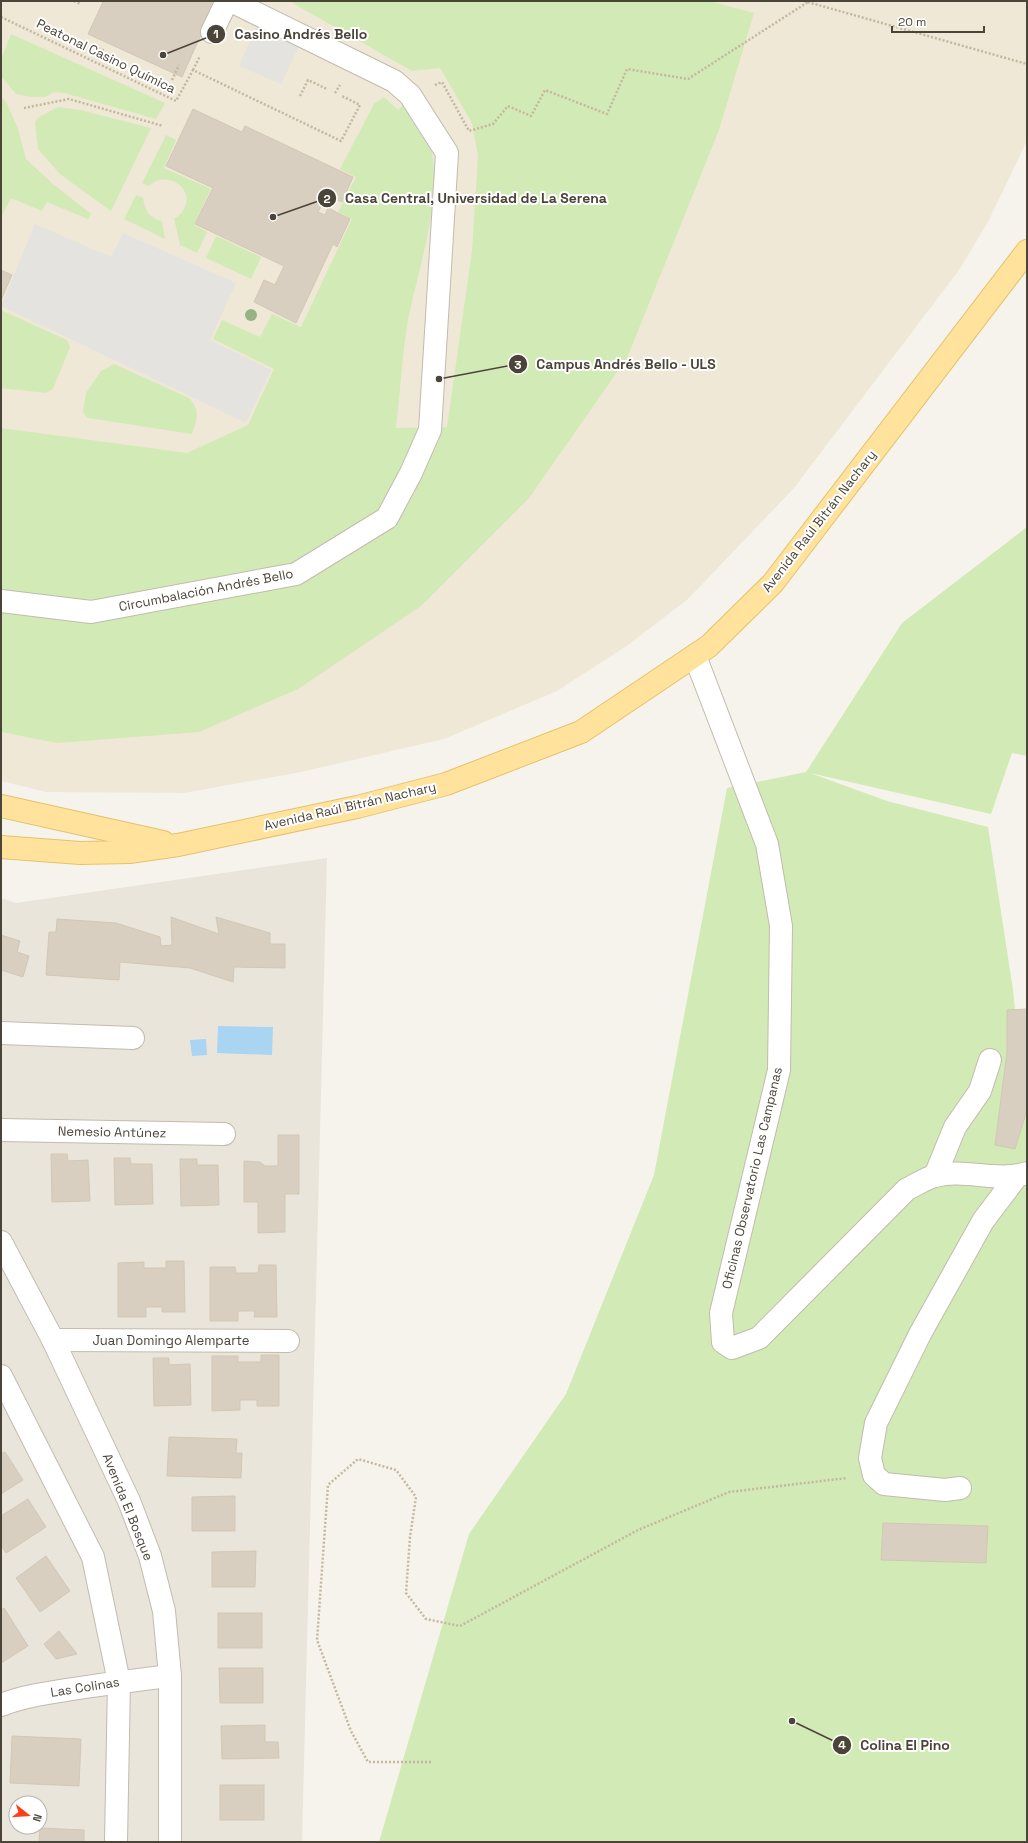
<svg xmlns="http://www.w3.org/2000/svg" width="1028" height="1843" viewBox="0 0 1028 1843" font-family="'Space Grotesk',sans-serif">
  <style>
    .residential { fill: #eae5da; fill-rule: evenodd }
    .education { fill: #efe8d6 }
    .green { fill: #d2eab5 }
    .parking { fill: #e5e3e0 }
    .water { fill: #a9d4f2 }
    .building { fill: #d8cfc1; stroke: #d3c7b4 }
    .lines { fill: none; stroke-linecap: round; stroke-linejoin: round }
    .minor-casing { stroke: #c2bbae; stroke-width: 24 }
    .major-casing { stroke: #e6c16a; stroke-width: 24 }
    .path { stroke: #c4b79f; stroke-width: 2.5; stroke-dasharray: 2 2; stroke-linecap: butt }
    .minor { stroke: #fff; stroke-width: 22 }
    .major { stroke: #ffe39c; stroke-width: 22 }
    .tree { fill: #97b381 }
    .labels { text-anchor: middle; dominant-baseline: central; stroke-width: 4; stroke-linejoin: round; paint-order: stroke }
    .street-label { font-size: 13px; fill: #4b4439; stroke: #fff }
    .leader { fill: none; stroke: #4b4439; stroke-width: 1.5 }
    .callout-dot { fill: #4b4439; stroke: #fff; stroke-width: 1.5 }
    .mark-label { font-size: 12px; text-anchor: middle; font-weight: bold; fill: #fff }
    .callout-label { font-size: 14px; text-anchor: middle; font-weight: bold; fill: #4b4439; stroke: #fff; stroke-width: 4; stroke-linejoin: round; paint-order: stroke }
  </style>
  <rect width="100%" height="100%" fill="#f6f3ec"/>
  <path class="residential" d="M327 858 302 1842H1V898L16 903ZM16 1803H40V1827H16Z"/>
  <path class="education" d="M1 1H1027V141L988 222 959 270 794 488 688 599 628 645 557 691 444 739 301 772 184 793 46 792 1 781Z"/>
  <g class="green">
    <path d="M289 1H709L754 13 719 130 627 358 529 498 421 606 298 689 199 732 57 743 1 732V428L187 453 248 425 274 369 213 339 222 320 260 337 272 314 301 327 352 219 338 212 356 177 340 169 374 104 384 97 398 110 404 104C411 113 421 123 426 133 449 186 417 270 407 325 402 359 400 394 396 428L447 427 472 251 478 156 472 123 440 68 412 71Z"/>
    <path d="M11 34 165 103 156 119 64 93 54 92 45 97H31L16 94 1 76V59Z"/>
    <path d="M1 96 6 102 17 126 26 159 53 184 91 214 88 219 47 202 42 211 11 198 1 218Z"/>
    <path d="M58 107 80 110 151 128 111 211 60 174 38 149 35 122 39 117Z"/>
    <path d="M166 135 176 140 164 168 211 189 194 225 207 232 197 253 180 245 174 218C180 216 182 213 185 207 194 186 164 170 149 186L142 183Z"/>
    <path d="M136 195 143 198C145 211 149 218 162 221L165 239 124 219Z"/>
    <path d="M216 236 261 257 251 279 206 258Z"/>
    <path d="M1 310 67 340 70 347 53 389 46 393 1 388Z"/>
    <path d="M114 364 189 398C201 412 197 418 192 434L88 418 83 412 86 393 101 371Z"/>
    <path d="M1027 527V756L1012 753 991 814 810 773 887 801 988 827 1013 990 1027 1128V1842H379L469 1534 566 1394 654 1175 727 788 806 772 902 623Z"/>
  </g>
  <g class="parking">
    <path d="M259 19 302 40 281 84 239 66Z"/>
    <path d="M35 224 111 257 123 233 236 283 210 340 271 370 246 423 1 306Z"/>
  </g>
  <g class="water">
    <path d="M218 1026 273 1027 272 1055 217 1053Z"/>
    <path d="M206 1039 207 1055 192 1056 190 1040Z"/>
  </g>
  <g class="building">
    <path d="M102 1H216L182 77 88 34 103 2Z"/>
    <path d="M193 109 242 132 245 126 353 177 342 202 327 195 318 212 325 215 328 208 350 219 337 247 333 244 296 323 254 302 264 280 275 285 284 266 195 224 213 188 166 166Z"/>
    <path d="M1 270 12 275 1 300Z"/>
    <path d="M171 917 219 934 216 917 270 933V944H285V968L234 967 233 982 190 968 120 962 119 980 46 975 49 932H56L57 919 116 923 160 937 161 946 172 945Z"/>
    <path d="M1 935 20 941 17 952 29 956 23 977 1 970Z"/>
    <path d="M1027 1009V1110L1015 1149 995 1145 1007 1052V1010Z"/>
    <path d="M278 1135H299V1194H285V1232L258 1233V1202H244V1161L260 1162 265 1166H278Z"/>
    <path d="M51 1154H67L68 1161 88 1160 90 1201 52 1202Z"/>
    <path d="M114 1158H130L131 1164H152L153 1204 115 1205Z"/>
    <path d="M180 1159H197V1165H218L219 1205 181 1206Z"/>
    <path d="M166 1261H184L185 1312H162V1307H146V1317H118V1263L144 1262V1268H166Z"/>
    <path d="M259 1265H276L277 1317H254L255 1311H238V1321H210V1267H235L236 1273H258Z"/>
    <path d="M261 1355H279V1406H257V1400H240V1410L212 1411V1356H238V1362H261Z"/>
    <path d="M153 1358H169V1365L190 1364 191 1405 154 1406Z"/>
    <path d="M169 1437 237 1439 236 1453H242L241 1478 167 1476Z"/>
    <path d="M5 1452 23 1480 1 1494V1454Z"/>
    <path d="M235 1496V1531H192V1497Z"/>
    <path d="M28 1499 46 1527 6 1553 1 1545V1516Z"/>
    <path d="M883 1523 988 1526 986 1563 881 1560Z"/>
    <path d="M256 1551 255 1587H212V1552Z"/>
    <path d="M46 1556 70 1591 40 1612 16 1578Z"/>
    <path d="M4 1608 28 1646 1 1663V1610Z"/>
    <rect x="218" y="1613" width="44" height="35"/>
    <path d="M59 1631 77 1654 56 1659 44 1644Z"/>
    <path d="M219 1668H263V1703H220Z"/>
    <path d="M265 1725V1742H278L279 1758 222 1759 221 1726Z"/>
    <path d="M12 1736 81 1739 79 1786 10 1783Z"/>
    <rect x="220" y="1785" width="44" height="35"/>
    <path d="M40 1828 84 1830V1842H39Z"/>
  </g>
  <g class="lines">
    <defs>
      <g id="minor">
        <path d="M212 32 227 1"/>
        <path d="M1 601 91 612 296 574 387 518 411 473 430 430 447 153 410 95 394 81 231 1"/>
        <path d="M695 656 767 844 781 926 779 1070 721 1313 723 1342 732 1348 759 1338 907 1189C916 1185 926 1178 935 1176 965 1168 998 1183 1027 1173"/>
        <path d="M1 1033 133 1038"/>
        <path d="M1 1130 224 1134"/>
        <path d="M935 1176 955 1127 980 1091 990 1060"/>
        <path d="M1 1242 53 1340 129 1501 150 1556 164 1611 170 1676V1842"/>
        <path d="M53 1340 288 1341"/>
        <path d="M1 1376 93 1557 119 1682 116 1842"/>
        <path d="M960 1488 945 1490 884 1484 874 1475 870 1458 876 1423 920 1334 983 1221 1017 1176"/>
        <path d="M1 1705C24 1696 48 1693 73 1689 105 1684 138 1680 170 1676"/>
      </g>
      <g id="major">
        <path d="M1 806 163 842"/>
        <path d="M1 847 80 853 129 852 178 845 357 807 446 784 581 732 709 646 773 583 1027 251"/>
      </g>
    </defs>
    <use href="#minor" class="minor-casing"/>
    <use href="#major" class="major-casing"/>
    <g class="path">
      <path d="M74 1 81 4"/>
      <path d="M804 1 1027 64"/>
      <path d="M1 17 176 101 193 70 341 141 360 105 342 96"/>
      <path d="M91 45 105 51"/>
      <path d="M193 70 200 56"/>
      <path d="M172 80 179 65"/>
      <path d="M435 85 442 82 469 131 493 124 508 106 531 116 545 90 607 114 627 69 688 79 808 2"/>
      <path d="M335 93 340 85"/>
      <path d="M300 96 308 80 327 89"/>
      <path d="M24 108 69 99 163 126"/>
      <path d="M431 1762H368L351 1731 317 1640 328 1485 358 1459 396 1470 416 1497 410 1537 406 1593 426 1619 460 1626 638 1530 729 1492 847 1478"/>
    </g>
    <use href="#minor" class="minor"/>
    <use href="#major" class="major"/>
  </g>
  <circle class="tree" cx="251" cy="315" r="6"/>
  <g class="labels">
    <g class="street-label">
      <text transform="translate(106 56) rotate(26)">Peatonal Casino Química</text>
      <text transform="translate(819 521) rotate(-52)">Avenida Raúl Bitrán Nachary</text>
      <text transform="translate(206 590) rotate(-11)">Circumbalación Andrés Bello</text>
      <text transform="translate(350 806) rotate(-13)">Avenida Raúl Bitrán Nachary</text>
      <text transform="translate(112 1132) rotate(1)">Nemesio Antúnez</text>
      <text transform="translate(752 1178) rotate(-77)">Oficinas Observatorio Las Campanas</text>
      <text x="171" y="1340">Juan Domingo Alemparte</text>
      <text transform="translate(128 1507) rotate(68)">Avenida El Bosque</text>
      <text transform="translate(85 1687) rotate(-9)">Las Colinas</text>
    </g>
  </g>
  <path class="leader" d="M163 55L216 34M273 217L327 198M439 379L518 364M792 1721L842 1745"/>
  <g class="callout-dot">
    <circle cx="163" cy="55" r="4"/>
    <circle cx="273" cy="217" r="4"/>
    <circle cx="439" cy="379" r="4"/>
    <circle cx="792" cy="1721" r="4"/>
    <circle cx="216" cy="34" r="10"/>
    <circle cx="327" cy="198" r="10"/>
    <circle cx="518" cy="364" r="10"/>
    <circle cx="842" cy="1745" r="10"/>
  </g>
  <g class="mark-label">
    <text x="216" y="38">1</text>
    <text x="327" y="203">2</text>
    <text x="518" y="369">3</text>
    <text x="842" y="1749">4</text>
  </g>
  <g class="callout-label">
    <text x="301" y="39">Casino Andrés Bello</text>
    <text x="476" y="203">Casa Central, Universidad de La Serena</text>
    <text x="626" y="369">Campus Andrés Bello - ULS</text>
    <text x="905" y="1750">Colina El Pino</text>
  </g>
  <rect width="1028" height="1843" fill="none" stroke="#4b4439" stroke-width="4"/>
  <g transform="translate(28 1815) rotate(107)"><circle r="19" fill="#ffffff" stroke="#b7b4b0"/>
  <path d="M0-3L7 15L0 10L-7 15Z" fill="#fc3f1d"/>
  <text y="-6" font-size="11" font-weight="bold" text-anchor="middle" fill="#4b4439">N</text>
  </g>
  <path d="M892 26v6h92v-6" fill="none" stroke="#4b4439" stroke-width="2"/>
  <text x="898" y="26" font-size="12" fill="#4b4439" stroke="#ffffff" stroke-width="3" paint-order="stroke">20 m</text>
</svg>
